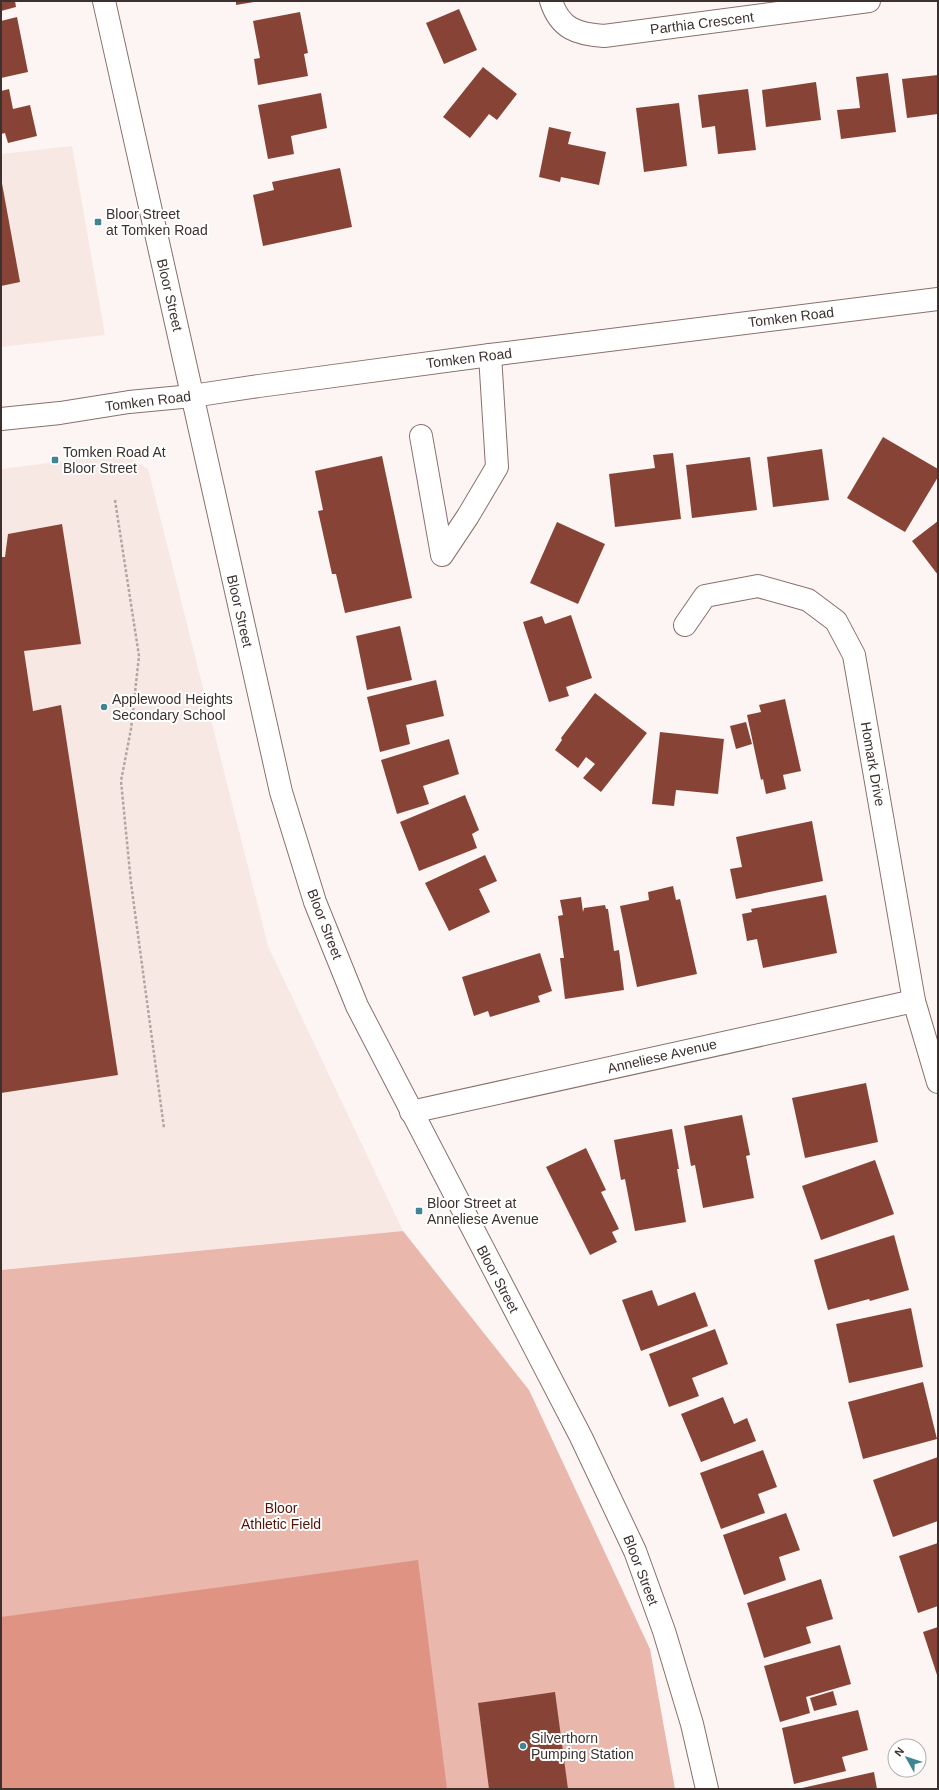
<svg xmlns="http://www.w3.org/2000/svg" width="939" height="1790" viewBox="0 0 939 1790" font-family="Arial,sans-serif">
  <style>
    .built { fill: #f8e8e4 }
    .green { fill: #eab7ac }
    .water { fill: #de9383 }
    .building { fill: #874436 }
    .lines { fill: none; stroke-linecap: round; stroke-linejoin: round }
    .minor-casing { stroke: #8a706a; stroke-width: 24 }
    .path { stroke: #b0a7a5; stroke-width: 2.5; stroke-dasharray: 3 2; stroke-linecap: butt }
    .minor { stroke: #fff; stroke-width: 22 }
    .poi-dot { fill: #408593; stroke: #fff; stroke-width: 1.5 }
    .labels { text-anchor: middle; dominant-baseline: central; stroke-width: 4; stroke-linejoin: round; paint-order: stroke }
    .street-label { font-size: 14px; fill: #3d312f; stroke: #fff }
    .poi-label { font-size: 14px; fill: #3d312f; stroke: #fff; text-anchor: start }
    .park-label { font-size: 14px; fill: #551206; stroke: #fff }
  </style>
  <rect width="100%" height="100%" fill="#fcf5f4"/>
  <g class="built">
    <path d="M72 146 105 335 1 347V154Z"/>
    <path d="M122 454 148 469 268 946 403 1231 1 1270V469Z"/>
  </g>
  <path class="green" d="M403 1231 529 1390 650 1649 675 1789H1V1270Z"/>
  <path class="water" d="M418 1560 447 1789H1V1617Z"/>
  <g class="building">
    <path d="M1 1H15L16 7 1 11Z"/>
    <path d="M236 1H254V2L236 5Z"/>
    <path d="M459 9 477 50 444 64 426 23Z"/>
    <path d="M300 12 308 53 304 54 308 76 258 85 254 59 260 58 253 21Z"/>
    <path d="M17 17 28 72 1 78V21Z"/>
    <path d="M483 67 517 94 497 120 489 114 470 138 443 117Z"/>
    <path d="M888 73 896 132 841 139 837 110 860 108 856 77Z"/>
    <path d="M938 75V114L907 118 902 79Z"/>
    <path d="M816 82 821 120 766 127 762 90Z"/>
    <path d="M9 89 13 109 30 105 37 136 8 143 5 133 1 134V91Z"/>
    <path d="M748 89 756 150 718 154 715 126 702 128 698 95Z"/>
    <path d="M321 93 327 128 291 136 294 154 268 159 258 105Z"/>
    <path d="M679 103 687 166 644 172 636 108Z"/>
    <path d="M549 127 571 132 568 144 606 152 599 185 561 177 560 182 539 177Z"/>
    <path d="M340 168 352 227 263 246 253 195 274 190 272 182Z"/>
    <path d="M1 178 20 282 1 286Z"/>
    <path d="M883 437 938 469V477L905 532 847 498Z"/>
    <path d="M822 449 829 500 773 507 767 457Z"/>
    <path d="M673 453 681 519 615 527 609 474 655 468 653 455Z"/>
    <path d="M382 456 412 598 345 613 336 574H332L318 511 323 510 315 471Z"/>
    <path d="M750 457 757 510 692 518 686 465Z"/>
    <path d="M938 521V575L912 541Z"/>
    <path d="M557 522 605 544 578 604 530 583Z"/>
    <path d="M62 524 81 644 24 651 33 711 61 705 118 1075 1 1093V557H5L8 534Z"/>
    <path d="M571 615 592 678 566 687 569 696 549 702 523 622 542 616 545 624Z"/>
    <path d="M400 626 412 680 367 690 356 636Z"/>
    <path d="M436 680 444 716 406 725 410 744 380 752 367 697Z"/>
    <path d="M595 693 647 733 601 792 583 778 595 764 586 757 578 768 555 750 562 740 561 738Z"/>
    <path d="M785 699 801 771 783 775 786 789 766 794 763 779 761 780 747 715 761 712 759 705Z"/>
    <path d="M746 722 752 744 736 749 730 726Z"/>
    <path d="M660 732 724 739 718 794 676 790 674 806 652 804Z"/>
    <path d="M449 739 459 774 423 786 429 804 397 814 381 760Z"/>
    <path d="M465 795 479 830 472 834 477 848 419 871 400 822Z"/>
    <path d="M812 821 823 881 736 899 730 869 742 867 736 837Z"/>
    <path d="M485 855 497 881 479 889 490 912 449 931 425 883Z"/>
    <path d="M673 886 676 900 680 899 697 974 637 987 620 906 649 900 648 892Z"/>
    <path d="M826 895 837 953 763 968 757 939 747 941 742 914 752 912 751 909Z"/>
    <path d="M581 897 583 912 584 908 605 905 606 909H608L614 951 619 950 624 990 565 999 560 958H564L558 916 563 915 560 900Z"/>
    <path d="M540 953 552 991 538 996 540 1002 490 1017 488 1011 474 1016 462 977Z"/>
    <path d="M866 1083 878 1142 805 1158 792 1098Z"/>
    <path d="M742 1115 750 1155 746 1156 754 1198 703 1208 695 1165 691 1166 684 1126Z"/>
    <path d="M672 1129 679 1169H677L686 1222 635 1231 625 1179 621 1180 614 1140Z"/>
    <path d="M586 1148 606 1190 601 1192 619 1229 612 1232 617 1242 590 1255 546 1167Z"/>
    <path d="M875 1160 894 1214 821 1240 802 1186Z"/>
    <path d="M894 1235 909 1290 870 1301 869 1299 828 1310 814 1260Z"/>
    <path d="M652 1290 658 1306 695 1292 708 1326 641 1351 622 1300Z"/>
    <path d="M911 1308 923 1367 849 1383 836 1324Z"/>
    <path d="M715 1329 728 1364 692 1378 699 1396 669 1407 649 1354Z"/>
    <path d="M923 1382 937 1439 863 1459 848 1402Z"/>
    <path d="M723 1397 734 1424 747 1418 756 1441 701 1462 681 1414Z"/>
    <path d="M763 1450 777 1487 758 1494 765 1513 721 1529 700 1473Z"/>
    <path d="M938 1457V1521L893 1537 873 1480Z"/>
    <path d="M786 1513 800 1550 779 1557 786 1580 744 1595 723 1535Z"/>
    <path d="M938 1543V1606L918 1613 899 1556Z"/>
    <path d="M821 1579 833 1619 806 1627 811 1643 764 1658 747 1603Z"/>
    <path d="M938 1627V1678L923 1632Z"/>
    <path d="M840 1645 851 1684 806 1697 810 1713 780 1722 764 1666Z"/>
    <path d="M833 1691 837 1705 814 1711 810 1698Z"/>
    <path d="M555 1692 568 1789H489L478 1703Z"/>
    <path d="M858 1710 868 1750 842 1757 846 1771 794 1784 782 1728Z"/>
    <path d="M874 1772 877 1789H802V1788Z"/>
  </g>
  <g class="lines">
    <defs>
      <g id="minor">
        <path d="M104 1 281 792 315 902 357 1006 581 1437 635 1551 664 1631 692 1724 707 1789"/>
        <path d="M551 1C560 29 577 34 604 36L869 1"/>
        <path d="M1 419 60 413 129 402 192 396 259 386 490 355 938 299"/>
        <path d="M421 436 442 555 468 516 497 467 490 355"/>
        <path d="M685 625 705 596 758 586 808 600 836 621 854 655 914 1001 938 1082"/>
        <path d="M411 1112 914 1001"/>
      </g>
    </defs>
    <use href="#minor" class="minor-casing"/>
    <path class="path" d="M115 500 139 656 131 729 121 781 131 883 164 1128"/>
    <use href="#minor" class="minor"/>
  </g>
  <g class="poi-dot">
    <rect x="94" y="218" width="8" height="8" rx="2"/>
    <rect x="51" y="456" width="8" height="8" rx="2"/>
    <circle cx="104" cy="707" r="4"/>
    <rect x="415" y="1207" width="8" height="8" rx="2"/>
    <circle cx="523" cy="1746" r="4"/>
  </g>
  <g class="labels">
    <g class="street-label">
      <text transform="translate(702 23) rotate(-7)">Parthia Crescent</text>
      <text transform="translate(170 295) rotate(77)">Bloor Street</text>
      <text transform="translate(791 317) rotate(-7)">Tomken Road</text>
      <text transform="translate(469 358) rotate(-7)">Tomken Road</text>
      <text transform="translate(148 401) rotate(-7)">Tomken Road</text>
      <text transform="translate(240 611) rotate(77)">Bloor Street</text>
      <text transform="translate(873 764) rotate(80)">Homark Drive</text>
      <text transform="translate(325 924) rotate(69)">Bloor Street</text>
      <text transform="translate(662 1056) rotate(-13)">Anneliese Avenue</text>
      <text transform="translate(498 1279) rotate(62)">Bloor Street</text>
      <text transform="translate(641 1570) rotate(69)">Bloor Street</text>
    </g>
    <g class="poi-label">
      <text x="106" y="214">Bloor Street<tspan x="106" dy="16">at Tomken Road</tspan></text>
      <text x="63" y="452">Tomken Road At<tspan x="63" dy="16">Bloor Street</tspan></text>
      <text x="112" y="699">Applewood Heights<tspan x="112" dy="16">Secondary School</tspan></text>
      <text x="427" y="1203">Bloor Street at<tspan x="427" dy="16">Anneliese Avenue</tspan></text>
      <text x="531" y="1738">Silverthorn<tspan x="531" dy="16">Pumping Station</tspan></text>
    </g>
    <g class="park-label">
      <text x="281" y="1508">Bloor<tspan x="281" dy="16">Athletic Field</tspan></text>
    </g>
  </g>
  <rect width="939" height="1790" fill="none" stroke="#3d312f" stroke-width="4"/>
  <g transform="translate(907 1758) rotate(309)"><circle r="19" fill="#ffffff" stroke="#b1adac"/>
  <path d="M0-3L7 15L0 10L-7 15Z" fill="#408593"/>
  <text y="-6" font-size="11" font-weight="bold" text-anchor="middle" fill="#3d312f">N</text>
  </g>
</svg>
